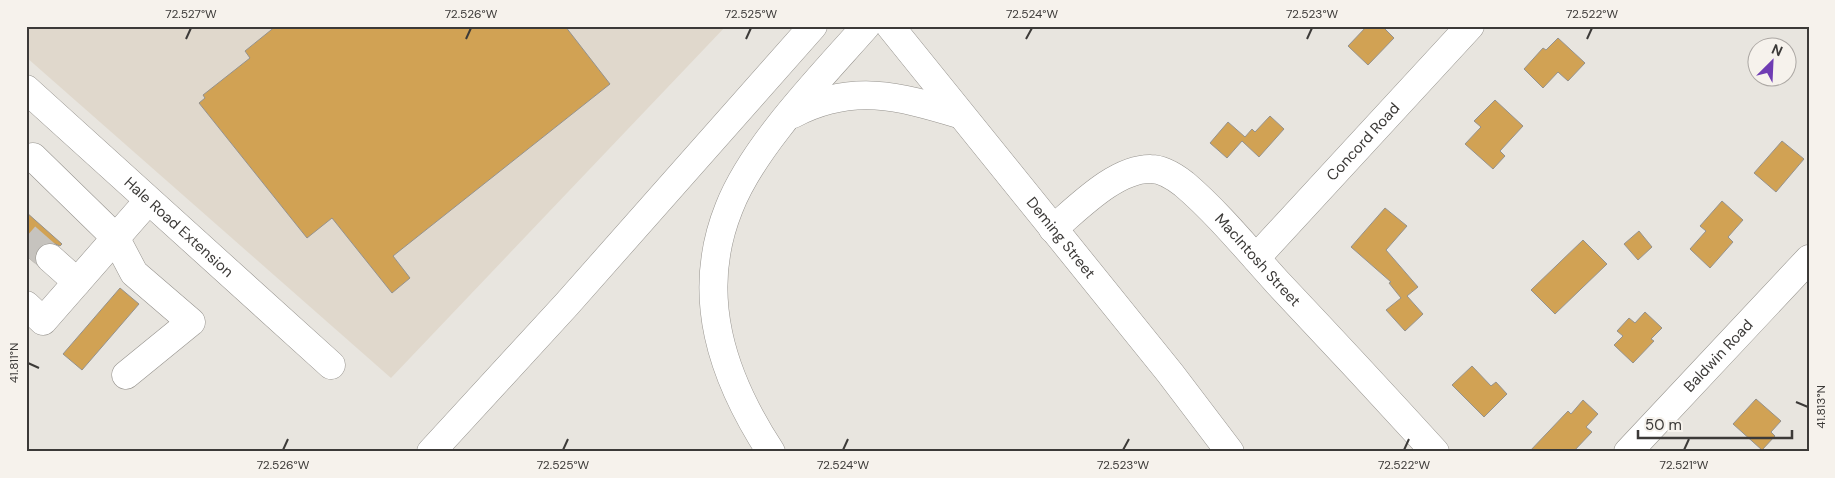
<svg xmlns="http://www.w3.org/2000/svg" width="1835" height="478" viewBox="0 0 1835 478" font-family="'DM Sans',sans-serif">
  <style>
    .built { fill: #e0d8cc }
    .building { fill: #d1a254; stroke: #95928d }
    .lines { fill: none; stroke-linecap: round; stroke-linejoin: round }
    .minor-tunnel { stroke: #c6c3be; stroke-width: 28; stroke-dasharray: 28 14; stroke-linecap: butt }
    .minor-casing { stroke: #96938e; stroke-width: 29 }
    .major-casing { stroke: #96938e; stroke-width: 29 }
    .highway-casing { stroke: #96938e; stroke-width: 29 }
    .minor { stroke: #fff; stroke-width: 28 }
    .major { stroke: #fff; stroke-width: 28 }
    .highway { stroke: #fff; stroke-width: 28 }
    .ticks { fill: none; stroke: #3c3a38; stroke-width: 2 }
    .labels { text-anchor: middle; dominant-baseline: central; stroke-width: 4.5; stroke-linejoin: round; paint-order: stroke }
    .street-label { font-size: 15px; fill: #3c3a38; stroke: #f6f2ec }
    .neatline { fill: none; stroke: #3c3a38; stroke-width: 2 }
    .ticks-label { font-size: 12px; text-anchor: middle; fill: #3c3a38 }
  </style>
  <rect width="100%" height="100%" fill="#e8e5df"/>
  <path class="built" d="M26 26H726L391 378 26 57Z"/>
  <g class="building">
    <path d="M276 26H565L610 84 393 256 410 278 392 293 332 218 307 238 199 103 205 98 203 95 250 58 245 51Z"/>
    <path d="M1367 26H1382L1394 38 1368 65 1348 46Z"/>
    <path d="M1558 38 1585 63 1568 81 1558 72 1543 88 1524 69 1543 48 1546 50Z"/>
    <path d="M1495 100 1523 126 1500 151 1505 156 1493 169 1465 144 1481 127 1474 121Z"/>
    <path d="M1270 116 1284 129 1259 157 1242 141 1227 158 1210 143 1228 122 1245 137 1252 129 1255 132Z"/>
    <path d="M1782 141 1804 159 1776 192 1754 173Z"/>
    <path d="M1722 201 1743 220 1728 237 1733 242 1710 268 1690 249 1706 231 1700 226Z"/>
    <path d="M1385 208 1407 226 1386 250 1418 287 1407 296 1423 314 1405 331 1386 310 1401 298 1389 283 1391 282 1351 247Z"/>
    <path d="M26 212 62 244 60 246 53 243H46L39 247 35 255V263L26 255Z"/>
    <path d="M1639 231 1652 247 1638 260 1624 244Z"/>
    <path d="M1583 240 1607 264 1555 314 1531 290Z"/>
    <path d="M120 288 139 304 82 370 63 354Z"/>
    <path d="M1645 312 1662 328 1651 339 1654 341 1633 363 1614 345 1623 336 1617 331 1629 318 1635 323Z"/>
    <path d="M1472 366 1491 386 1496 382 1507 394 1484 417 1452 385Z"/>
    <path d="M1756 399 1781 421 1771 432 1775 436 1762 450 1733 424Z"/>
    <path d="M1583 400 1598 414 1586 427 1592 432 1573 452H1529L1568 411 1571 414Z"/>
  </g>
  <g class="lines">
    <path class="minor-tunnel" d="M26 237 50 258"/>
    <defs>
      <g id="minor">
        <path id="s1" d="M26 89 331 365"/>
        <path d="M33 157 115 237 134 273 191 322 126 375"/>
        <path id="s2" d="M1053 229C1078 208 1116 168 1151 169 1163 169 1175 177 1184 184 1218 213 1248 250 1278 283 1331 339 1383 395 1435 452"/>
        <path d="M50 258 77 282"/>
        <path id="s3" d="M1256 258 1470 26"/>
        <path d="M26 305 43 321 148 201"/>
        <path id="s4" d="M1628 452 1809 259"/>
      </g>
      <g id="major">
        <path id="s5" d="M890 26 1170 373 1230 452"/>
      </g>
      <g id="highway">
        <path d="M793 114C852 83 899 96 959 114"/>
        <path d="M431 452 567 304 813 26"/>
        <path d="M771 452C722 377 694 295 729 208 753 146 822 76 866 26"/>
      </g>
    </defs>
    <use href="#minor" class="minor-casing"/>
    <use href="#major" class="major-casing"/>
    <use href="#highway" class="highway-casing"/>
    <use href="#minor" class="minor"/>
    <use href="#major" class="major"/>
    <use href="#highway" class="highway"/>
  </g>
  <path class="ticks" d="M186 39 191 28M466 39 471 28M746 39 751 28M1026 39 1032 28M1307 39 1312 28M1587 39 1592 28M28 363 39 368M1796 402 1808 407M283 450 288 439M563 450 568 439M843 450 848 439M1123 450 1129 439M1404 450 1409 439M1684 450 1689 439"/>
  <g class="labels">
    <g class="street-label">
      <text stroke="none"><textPath href="#s3" startOffset="158">Concord Road</textPath></text>
      <text stroke="none"><textPath href="#s1" startOffset="206">Hale Road Extension</textPath></text>
      <text stroke="none"><textPath href="#s5" startOffset="272">Deming Street</textPath></text>
      <text stroke="none"><textPath href="#s2" startOffset="260">MacIntosh Street</textPath></text>
      <text stroke="none"><textPath href="#s4" startOffset="132">Baldwin Road</textPath></text>
    </g>
  </g>
  <rect width="1835" height="478" fill="none" stroke="#f6f2ec" stroke-width="55"/>
  <g transform="translate(1772 62) rotate(24)"><circle r="24" fill="#f6f2ec" stroke="#aca8a4"/>
  <path d="M0-4L9 19L0 12L-9 19Z" fill="#6f3cb3"/>
  <text y="-8" font-size="14" font-weight="bold" text-anchor="middle" fill="#3c3a38">N</text>
  </g>
  <path d="M1638 430v8h154v-8" fill="none" stroke="#3c3a38" stroke-width="2.5"/>
  <text x="1645" y="430" font-size="15" fill="#3c3a38" stroke="#f6f2ec" stroke-width="4" paint-order="stroke">50 m</text>
  <rect x="28" y="28" width="1780" height="422" class="neatline"/>
  <g class="ticks-label">
    <text x="191" y="18">72.527°W</text>
    <text x="471" y="18">72.526°W</text>
    <text x="751" y="18">72.525°W</text>
    <text x="1032" y="18">72.524°W</text>
    <text x="1312" y="18">72.523°W</text>
    <text x="1592" y="18">72.522°W</text>
    <text transform="translate(14 363) rotate(-90)" y="4">41.811°N</text>
    <text transform="translate(1821 407) rotate(-90)" y="4">41.813°N</text>
    <text x="283" y="469">72.526°W</text>
    <text x="563" y="469">72.525°W</text>
    <text x="843" y="469">72.524°W</text>
    <text x="1123" y="469">72.523°W</text>
    <text x="1404" y="469">72.522°W</text>
    <text x="1684" y="469">72.521°W</text>
  </g>
</svg>
